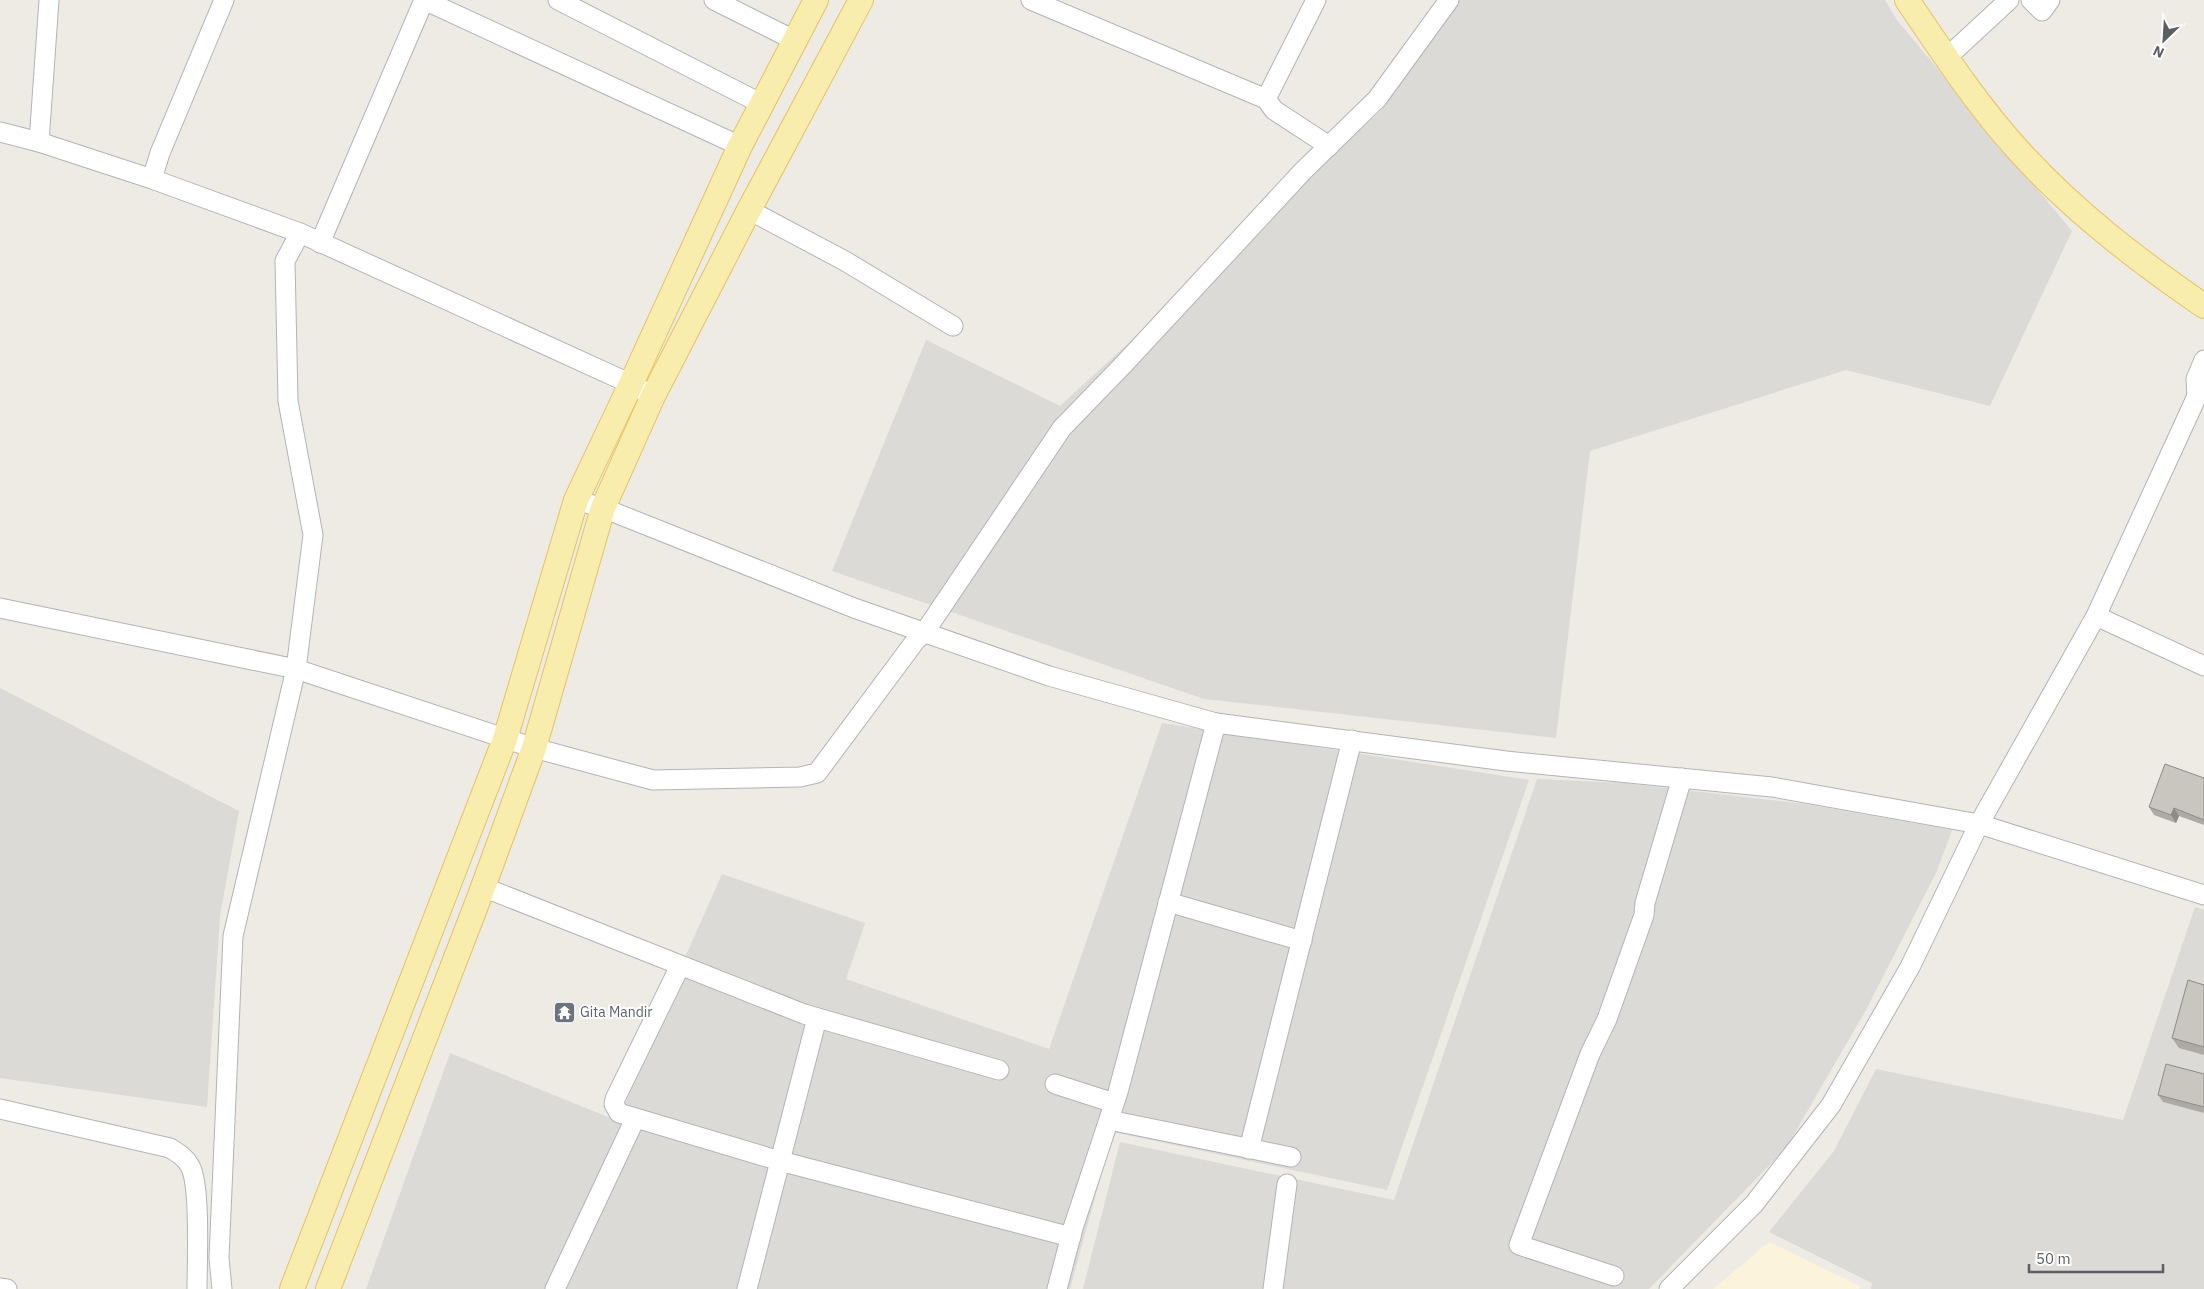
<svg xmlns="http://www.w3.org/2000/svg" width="2204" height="1289" viewBox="0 0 2204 1289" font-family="'IBM Plex Sans',sans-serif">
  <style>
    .commercial { fill: #fbf4db }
    .industrial { fill: #dcdad6 }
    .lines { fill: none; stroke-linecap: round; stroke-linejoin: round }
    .minor-casing { stroke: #b1b4b8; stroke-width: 21 }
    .major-casing { stroke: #e7c263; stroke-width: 26 }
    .minor { stroke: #fff; stroke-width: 19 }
    .major { stroke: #f9edad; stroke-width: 24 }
    .wall { fill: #adaaa5 }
    .shaded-wall { fill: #8d8b86 }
    .building { fill: #c9c6c0; stroke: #8d8b86 }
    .labels { text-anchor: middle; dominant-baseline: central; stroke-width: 4; stroke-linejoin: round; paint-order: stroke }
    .worship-label { font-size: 14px; fill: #5b616d; stroke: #fff; text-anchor: start }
  </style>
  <rect width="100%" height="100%" fill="#edebe4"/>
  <path class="commercial" d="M1769 1242 1860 1286 1859 1289H1713Z"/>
  <g class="industrial">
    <path d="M1457 0H1885L1897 20 2072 231 1990 406 1846 370 1590 451 1556 738 1204 699 832 571 926 340 1060 406 1381 111Z"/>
    <path d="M0 688 239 811 220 916 207 1107 0 1078Z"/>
    <path d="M1162 723 1529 780 1387 1190 1113 1132 1070 1289H366L450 1053 618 1121 679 971 722 874 865 923 846 979 1049 1049Z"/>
    <path d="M1537 779 1624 783 1805 804 1952 830 1937 871 1866 1010 1786 1148 1649 1289H1083L1120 1142 1394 1200Z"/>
    <path d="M2195 907 2204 910V1289H1871L1872 1283 1769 1232 1834 1151 1876 1069 2123 1120Z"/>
  </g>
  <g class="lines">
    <defs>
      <g id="minor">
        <path d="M558 0 762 104"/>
        <path d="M714 0 794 40"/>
        <path d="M1031 0 1266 99 1274 110 1329 146"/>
        <path d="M2031 0 2042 11 2050 0"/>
        <path d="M1956 49 2009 0"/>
        <path d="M1266 99 1316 0"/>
        <path d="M0 132 39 142 152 179 300 233 631 384 653 396"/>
        <path d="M39 142 49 0"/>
        <path d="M152 179 160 153 224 0"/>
        <path d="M749 210 845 261 953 326"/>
        <path d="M320 243 424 0 740 146"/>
        <path d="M2197 396 2196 379 2204 360"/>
        <path d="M576 500 603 508 854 608 1049 676 1216 723 1506 761 1772 787 1979 824 2204 895"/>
        <path d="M0 608 296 669 534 748 653 780 800 777 817 773 916 640 924 633 1062 428 1124 364 1303 171 1377 99 1449 0"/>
        <path d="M2096 616 2204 666"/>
        <path d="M483 887 804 1014 999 1070"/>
        <path d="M1168 902 1302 941"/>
        <path d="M680 966 615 1099 614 1104 619 1113 780 1161 1071 1237"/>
        <path d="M1055 1084 1114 1103"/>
        <path d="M0 1109 170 1148C178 1153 185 1157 190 1166 201 1185 197 1263 197 1289"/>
        <path d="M1109 1120 1291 1157"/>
        <path d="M1249 1149 1352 740"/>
        <path d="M1614 1276 1519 1245 1590 1054 1607 1019 1644 915 1645 903 1682 778"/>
        <path d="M0 1288 7 1289"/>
        <path d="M222 1289 219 1258 233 936 296 669 313 535 288 401 285 261 300 233"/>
        <path d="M555 1289 635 1119"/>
        <path d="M747 1289 817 1018"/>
        <path d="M1057 1289 1073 1228 1118 1092 1216 723"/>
        <path d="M1273 1289 1287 1184"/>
        <path d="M1669 1289 1754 1204 1831 1105 1910 967 1979 824 2096 616 2197 396 2204 388"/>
      </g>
      <g id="major">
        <path d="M1907 0C1941 50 1977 105 2018 150 2072 210 2137 260 2204 306"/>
        <path d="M292 1289 505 739 576 500 631 384 740 146 816 0"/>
        <path d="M328 1289 479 898 534 748 603 508 653 396 749 210 861 0"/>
      </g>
    </defs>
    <use href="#minor" class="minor-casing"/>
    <use href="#major" class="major-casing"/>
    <use href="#minor" class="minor"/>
    <use href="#major" class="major"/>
  </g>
  <g class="wall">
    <path d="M2204 778V825L2179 816 2176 823 2154 815 2149 807Z"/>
    <path d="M2204 985V1055L2179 1048 2172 1038Z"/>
    <path d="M2204 1074V1113L2163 1102 2158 1095Z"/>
  </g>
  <path class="shaded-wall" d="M2174 808 2179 816 2176 823 2171 815Z"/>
  <g class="building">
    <path d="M2165 764 2204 778V820L2174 808 2171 815 2149 807Z"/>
    <path d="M2188 980 2204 985V1047L2172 1038Z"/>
    <path d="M2166 1064 2204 1074V1107L2158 1095Z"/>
  </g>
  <defs>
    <symbol id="temple-square" viewBox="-11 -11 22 22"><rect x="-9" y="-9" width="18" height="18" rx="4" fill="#6b7280" stroke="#fff"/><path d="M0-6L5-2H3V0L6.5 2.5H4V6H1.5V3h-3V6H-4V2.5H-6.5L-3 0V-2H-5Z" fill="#fff"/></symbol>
  </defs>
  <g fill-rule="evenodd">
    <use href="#temple-square" x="552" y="1000" width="25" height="25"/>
  </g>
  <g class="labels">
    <g class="worship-label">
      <text x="580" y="1012">Gita Mandir</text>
    </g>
  </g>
  <g transform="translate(2164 40) rotate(205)" stroke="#ffffff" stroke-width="4" paint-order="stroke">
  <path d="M0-4L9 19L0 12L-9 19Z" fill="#5c5f63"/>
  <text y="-8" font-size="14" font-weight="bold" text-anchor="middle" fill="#5c5f63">N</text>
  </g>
  <path d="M2029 1264v8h134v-8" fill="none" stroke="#5c5f63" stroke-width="2.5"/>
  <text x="2036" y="1264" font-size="15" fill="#5c5f63" stroke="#ffffff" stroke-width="4" paint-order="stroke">50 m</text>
</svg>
